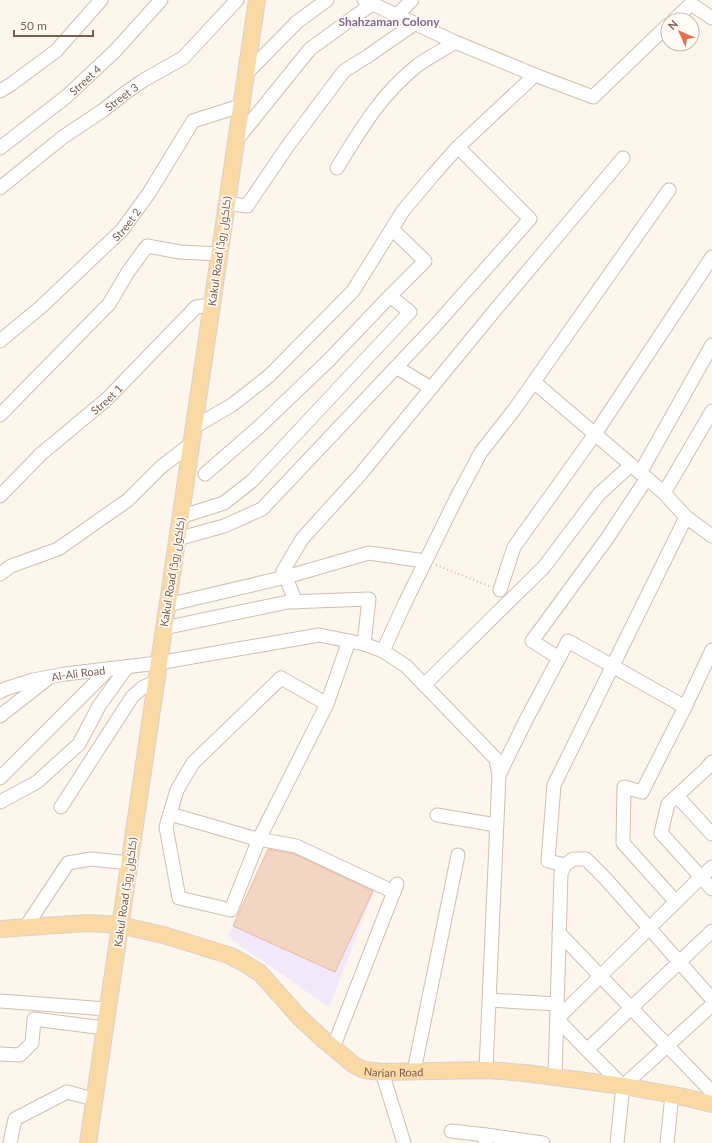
<svg xmlns="http://www.w3.org/2000/svg" width="712" height="1143" viewBox="0 0 712 1143" font-family="Lato,Cairo,sans-serif">
  <style>
    .education { fill: #f3e8fa }
    .building { fill: #f3d5c3; stroke: #e6bba3 }
    .lines { fill: none; stroke-linecap: round; stroke-linejoin: round }
    .minor-casing { stroke: #d1beb0; stroke-width: 15 }
    .major-casing { stroke: #dad1cd; stroke-width: 18 }
    .path { stroke: #d9b8a5; stroke-width: 2; stroke-dasharray: 1 3; stroke-linecap: butt }
    .minor { stroke: #fff; stroke-width: 13 }
    .major { stroke: #fbd9a5; stroke-width: 16 }
    .labels { text-anchor: middle; dominant-baseline: central; stroke-width: 3.5; stroke-linejoin: round; paint-order: stroke }
    .street-label { font-size: 11px; fill: #7a5c4d; stroke: #fffaf3 }
    .neighbourhood-label { font-size: 12px; font-weight: bold; fill: #846695; stroke: #fffaf3 }
  </style>
  <rect width="100%" height="100%" fill="#fdf6ec"/>
  <path class="education" d="M279 834 378 881 329 1007 228 937Z"/>
  <path class="building" d="M268 849 294 854 373 891 335 972 233 926Z"/>
  <g class="lines">
    <defs>
      <g id="minor">
        <path d="M364 0 455 42 535 75 593 97 668 25"/>
        <path d="M396 16 412 0"/>
        <path d="M674 20 691 4 712 18"/>
        <path d="M245 75 297 22 327 0"/>
        <path d="M0 91 10 85 56 51 101 0"/>
        <path d="M235 142 310 49 372 4"/>
        <path id="s1" d="M0 148 67 96 115 51 161 0"/>
        <path d="M337 168C361 129 381 94 418 65 429 57 443 50 455 42"/>
        <path id="s2" d="M0 188 63 137 102 111 125 93 144 80 183 58 237 0"/>
        <path d="M226 203 247 206 287 147 344 71 368 56 414 24"/>
        <path id="s3" d="M0 341 42 306 122 230 149 193 193 121 240 106"/>
        <path d="M396 367 431 388"/>
        <path d="M534 382 664 493"/>
        <path d="M0 415 109 304 128 272 147 246 180 252 219 254"/>
        <path d="M194 427 232 405 269 376 353 291 403 211 433 175 458 147 535 75"/>
        <path d="M640 473 712 345"/>
        <path d="M205 474 259 427 329 360 390 296"/>
        <path id="s4" d="M0 496 41 454 107 399 196 307 211 305"/>
        <path d="M180 517 224 503 252 481 410 312 390 296 425 261 392 229"/>
        <path d="M686 517 664 493 712 411"/>
        <path d="M177 539 224 526 262 509 434 327 530 219 458 147"/>
        <path d="M0 574 11 566 58 549 128 500 161 467 191 444"/>
        <path d="M500 590 514 547 595 434 712 257"/>
        <path d="M296 602 283 571 302 539 359 476 496 309 623 158"/>
        <path d="M167 605 286 577 369 553 425 561"/>
        <path d="M164 628 288 602 369 599 364 644"/>
        <path d="M383 651 404 605 457 497 481 452 514 410 669 190"/>
        <path d="M559 658 532 641 606 540 647 478"/>
        <path d="M424 685 544 567 599 494 631 465"/>
        <path id="s5" d="M0 692 5 689 33 680 65 674 158 663 319 635 364 644 383 651 406 666 496 759 499 775 486 1070"/>
        <path d="M327 704 259 839 231 910 179 898 166 827 177 790 193 763 281 678 327 704 349 641"/>
        <path d="M0 716 46 680"/>
        <path d="M712 762 706 769 668 804 661 833 701 877 557 1019 587 1050 712 931"/>
        <path d="M499 775 526 720 568 641 685 707"/>
        <path d="M0 778 109 669"/>
        <path d="M677 796 712 834"/>
        <path d="M0 802 37 782 79 744 99 706 127 667"/>
        <path d="M61 807 132 697 142 688 155 682"/>
        <path d="M170 814 253 838 296 846 394 892"/>
        <path d="M437 815 496 825"/>
        <path d="M565 865 548 861 554 785 686 517 712 536"/>
        <path d="M712 867 701 877 712 889"/>
        <path d="M676 902 623 843 624 787 642 792 685 707 712 650"/>
        <path d="M25 928 68 863 91 859 129 863"/>
        <path d="M559 933 712 1092"/>
        <path d="M489 1000 557 1004"/>
        <path d="M0 1001 107 1009"/>
        <path d="M333 1048 397 884"/>
        <path d="M587 1050 623 1086"/>
        <path d="M0 1054 20 1055 32 1043 34 1019 104 1028"/>
        <path d="M414 1071 458 855"/>
        <path d="M382 1072 404 1143"/>
        <path d="M555 1078 561 873 565 865 573 859H586L605 878 712 999"/>
        <path d="M451 1131 486 1135"/>
        <path d="M10 1143 15 1119 67 1092 93 1099"/>
        <path d="M485 1143 486 1135 543 1143"/>
        <path d="M617 1143 623 1086 712 1005"/>
        <path d="M667 1143 672 1095"/>
      </g>
      <g id="major">
        <path id="s6" d="M0 929 88 923 120 925 167 936 231 956 244 963 260 973 300 1018 324 1040 354 1065 364 1070 382 1072 486 1070 525 1073 623 1086 679 1096 712 1104"/>
        <path d="M88 1143 257 0"/>
      </g>
    </defs>
    <use href="#minor" class="minor-casing"/>
    <use href="#major" class="major-casing"/>
    <path class="path" d="M436 565 489 586"/>
    <use href="#minor" class="minor"/>
    <use href="#major" class="major"/>
  </g>
  <g class="labels">
    <g class="street-label">
      <text stroke="none"><textPath href="#s1" startOffset="109">Street 4</textPath></text>
      <text stroke="none"><textPath href="#s2" startOffset="152">Street 3</textPath></text>
      <text stroke="none"><textPath href="#s3" startOffset="172">Street 2</textPath></text>
      <text transform="translate(219 251) rotate(-82)">Kakul Road (کاکول روڈ)</text>
      <text stroke="none"><textPath href="#s4" startOffset="144">Street 1</textPath></text>
      <text transform="translate(172 572) rotate(-81)">Kakul Road (کاکول روڈ)</text>
      <text stroke="none"><textPath href="#s5" startOffset="81">Al-Ali Road</textPath></text>
      <text transform="translate(125 892) rotate(-82)">Kakul Road (کاکول روڈ)</text>
      <text stroke="none"><textPath href="#s6" startOffset="442">Narian Road</textPath></text>
    </g>
    <g class="neighbourhood-label">
      <text x="389" y="21">Shahzaman Colony</text>
    </g>
  </g>
  <g transform="translate(680 32) rotate(315)"><circle r="19" fill="#fffaf3" stroke="#cabbb1"/>
  <path d="M0-3L7 15L0 10L-7 15Z" fill="#e76f51"/>
  <text y="-6" font-size="11" font-weight="bold" text-anchor="middle" fill="#7a5c4d">N</text>
  </g>
  <path d="M14 30v6h79v-6" fill="none" stroke="#7a5c4d" stroke-width="2"/>
  <text x="20" y="30" font-size="12" fill="#7a5c4d" stroke="#fffaf3" stroke-width="3" paint-order="stroke">50 m</text>
</svg>
